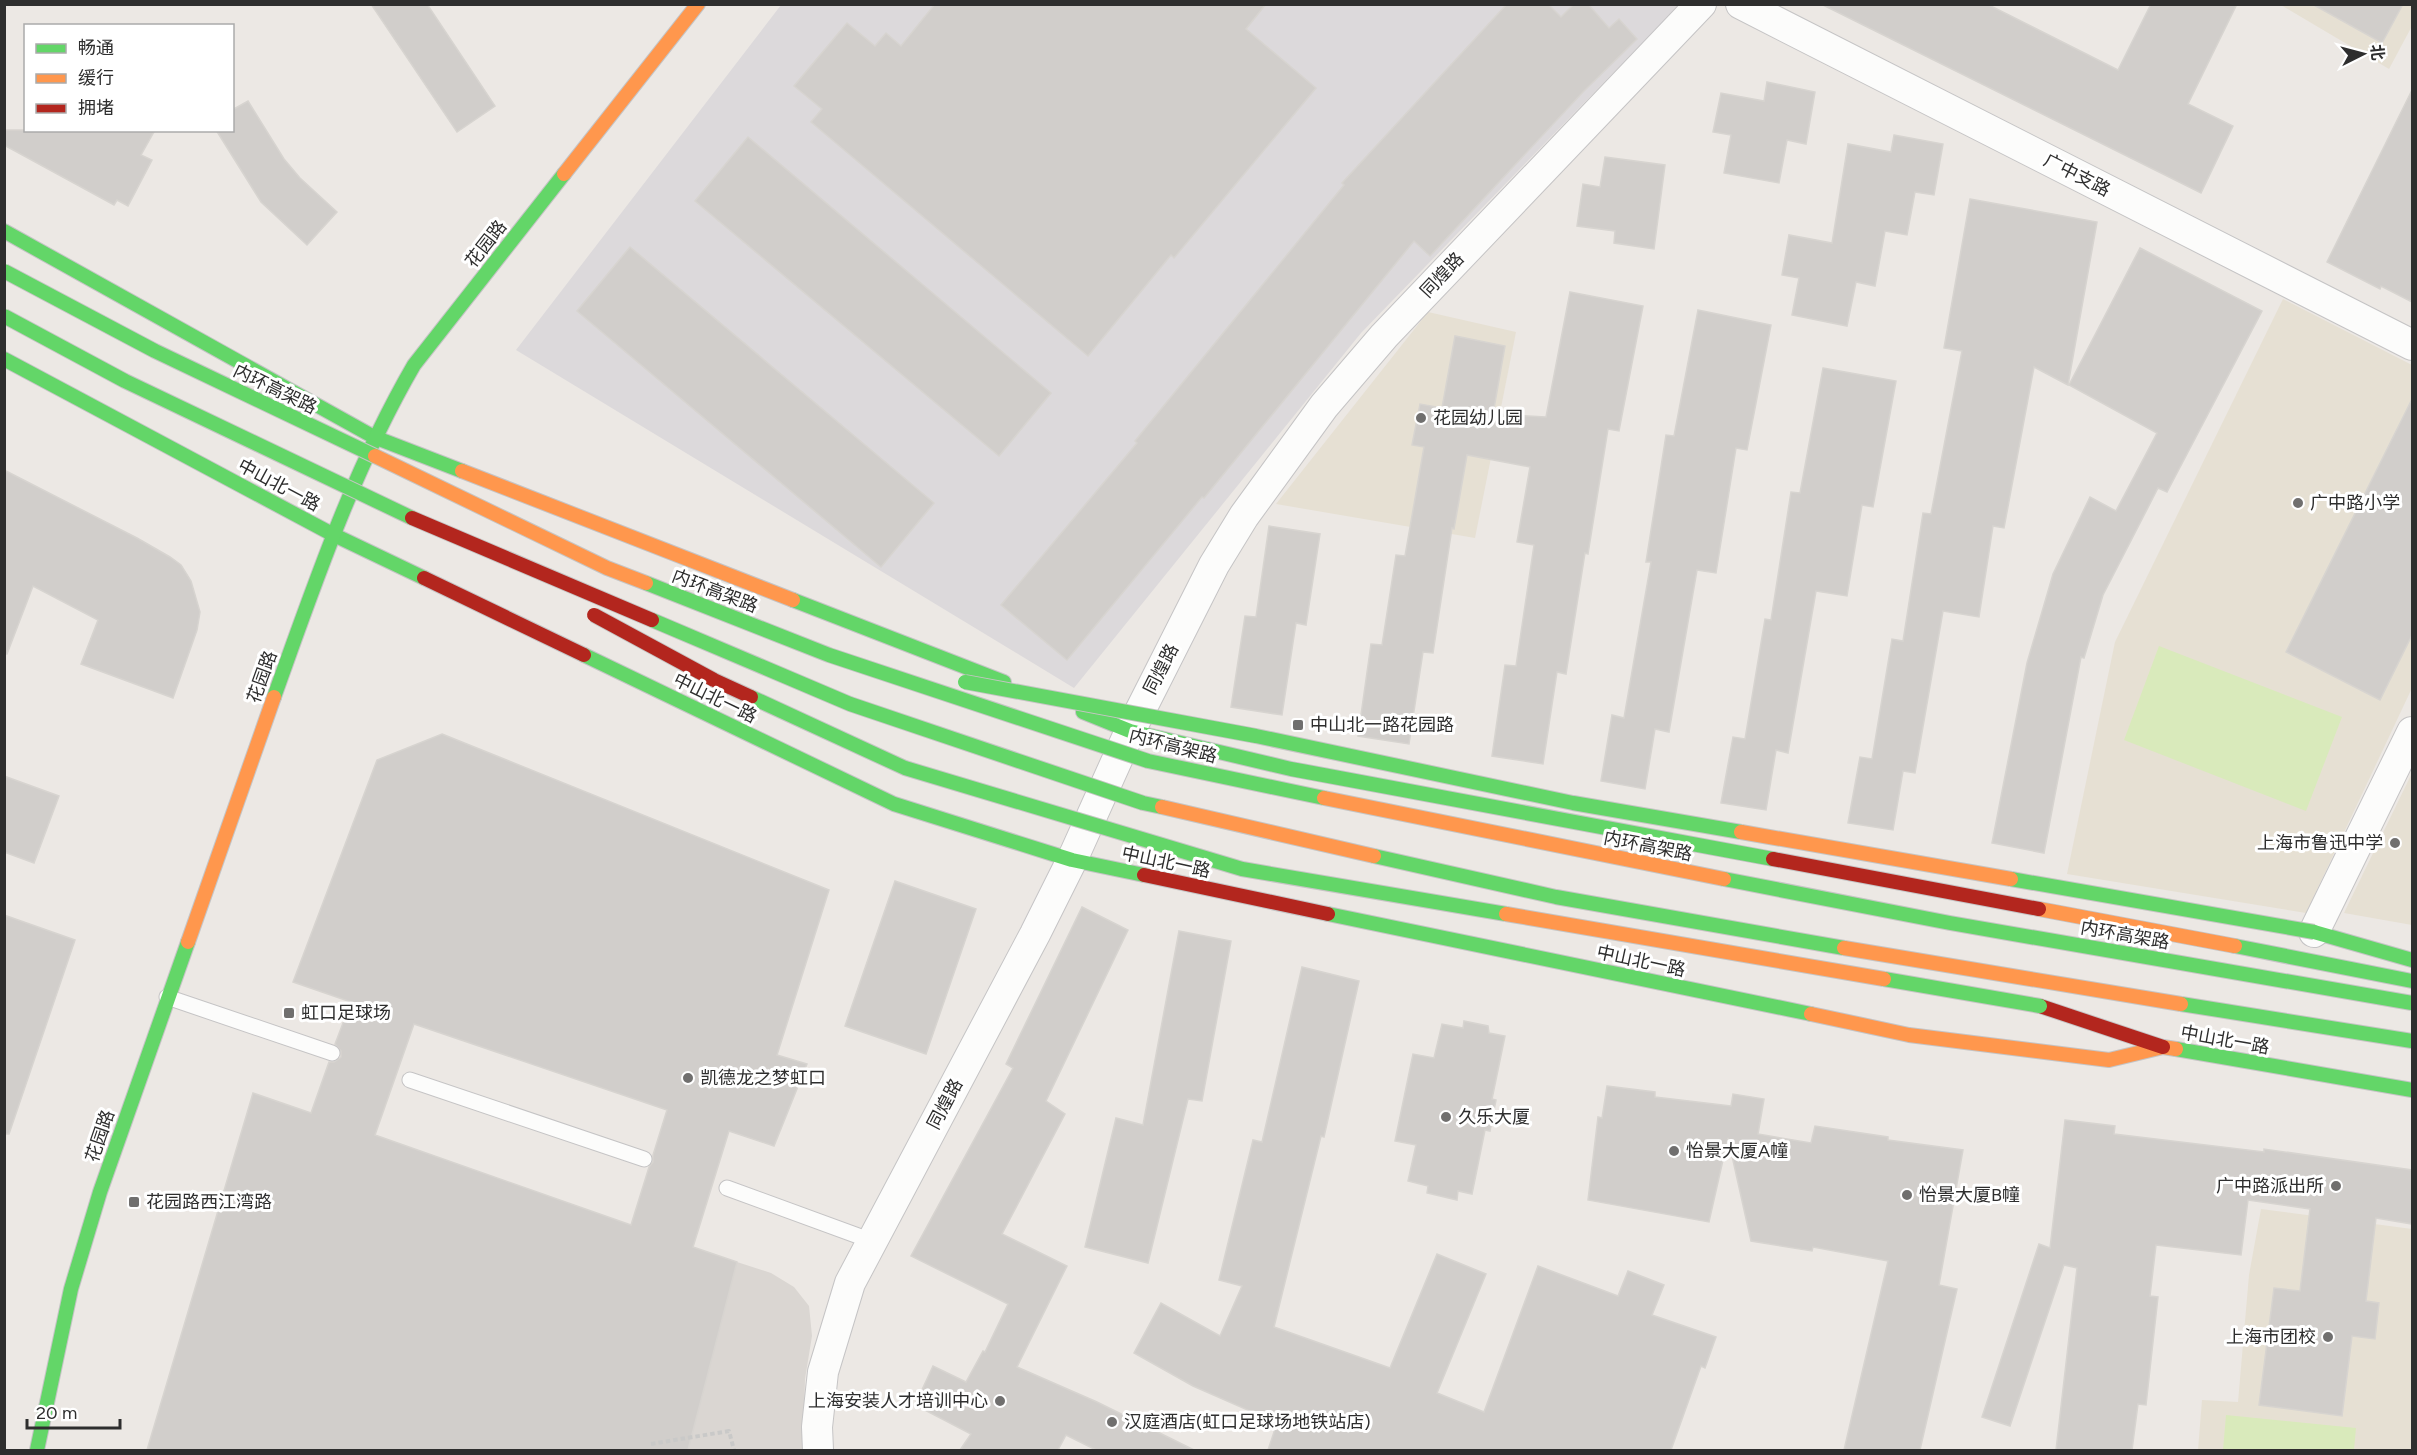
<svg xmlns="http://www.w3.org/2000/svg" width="2417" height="1455" viewBox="0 0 2417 1455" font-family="Figtree,'Noto Sans SC',sans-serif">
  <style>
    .industrial { fill: #dcd9db }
    .education { fill: #e6e0d3 }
    .pitch { fill: #d9eabb }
    .plaza { fill: #dad6d2 }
    .building { fill: #d1cecb; stroke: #d7d4d0; stroke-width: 1.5; fill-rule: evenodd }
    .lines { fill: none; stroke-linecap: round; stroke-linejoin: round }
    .lane-casing { stroke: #c5c4c5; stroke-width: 17 }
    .street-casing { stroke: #c5c4c5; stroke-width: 32 }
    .fast-casing { stroke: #c5c4c5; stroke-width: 16 }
    .slow-casing { stroke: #c5c4c5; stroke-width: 16 }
    .jam-casing { stroke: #c5c4c5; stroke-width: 16 }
    .path { stroke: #c9c9c8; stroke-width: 4; stroke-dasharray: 4.5 3; stroke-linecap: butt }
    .lane { stroke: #fcfcfb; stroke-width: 15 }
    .street { stroke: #fcfcfb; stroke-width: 30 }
    .fast { stroke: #63d668; stroke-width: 14 }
    .slow { stroke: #ff974d; stroke-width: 14 }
    .jam { stroke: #b3261e; stroke-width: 14 }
    .fast-bridge-casing { stroke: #c6c5c4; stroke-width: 16; stroke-linecap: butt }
    .slow-bridge-casing { stroke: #c6c5c4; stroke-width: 16; stroke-linecap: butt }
    .jam-bridge-casing { stroke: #c6c5c4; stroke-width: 16; stroke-linecap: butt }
    .fast-bridge { stroke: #63d668; stroke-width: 14 }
    .slow-bridge { stroke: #ff974d; stroke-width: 14 }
    .jam-bridge { stroke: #b3261e; stroke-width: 14 }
    .poi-dot { fill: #706f6e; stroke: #fff; stroke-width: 2 }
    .labels { text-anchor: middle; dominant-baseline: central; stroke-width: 6; stroke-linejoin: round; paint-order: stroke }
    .street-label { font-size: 18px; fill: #2e2e2e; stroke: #fff }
    .poi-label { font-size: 18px; fill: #2e2e2e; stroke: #fff; text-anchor: start }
  </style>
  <rect width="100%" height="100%" fill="#ece8e4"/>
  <path class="industrial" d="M781 5H1679L1361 333 1074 688 516 350Z"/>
  <g class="education">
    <path d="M2281 5H2412V26L2389 69Z"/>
    <path d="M2283 299 2412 365V688L2306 913 2067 874 2115 642Z"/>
    <path d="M1428 312 1516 332 1475 538 1276 504Z"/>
    <path d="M2412 773V925L2344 913Z"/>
    <path d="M2261 1209 2412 1229V1450H2198L2202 1400 2238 1402 2249 1275Z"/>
  </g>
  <g class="pitch">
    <path d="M2159 646 2342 717 2306 811 2124 740Z"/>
    <path d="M2226 1415 2356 1428 2354 1450H2223Z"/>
  </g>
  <path class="plaza" d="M737 1262 771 1273 794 1287 809 1306 812 1336 805 1379 803 1450H688Z"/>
  <g class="building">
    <path d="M371 4H427L495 106 457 132Z"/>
    <path d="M935 4H1266L1246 29 1316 88 1174 258 1171 255 1088 356 811 122 822 109 794 86 847 23 875 46 886 33 901 46Z"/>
    <path d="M1507 4H1548L1561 17 1574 4H1588L1609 28 1619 19 1637 39 1583 92 1430 256 1414 241 1204 498 1202 497 1067 660 1001 605 1137 443 1135 441 1344 185 1342 183Z"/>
    <path d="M1821 4H1987L2118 70 2151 4H2237L2188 104 2233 126 2201 193Z"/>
    <path d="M2312 4H2403L2382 43Z"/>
    <path d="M1767 82 1815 92 1806 144 1787 140 1779 183 1724 173 1731 135 1713 132 1721 93 1764 101Z"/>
    <path d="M2412 90V302L2381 286 2380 289 2327 262Z"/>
    <path d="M248 101 284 159 300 178 337 212 307 245 261 202 216 130H232V110Z"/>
    <path d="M4 130H155L141 155 152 160 128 206 117 200 114 205 4 145Z"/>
    <path d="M1894 135 1943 144 1934 195 1915 192 1907 235 1885 231 1875 286 1856 282 1847 326 1792 315 1799 278 1782 275 1789 235 1832 243 1848 144 1891 152Z"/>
    <path d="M748 137 1051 393 999 456 695 201Z"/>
    <path d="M1605 157 1665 165 1654 249 1614 243 1615 231 1577 226 1583 184 1600 187Z"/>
    <path d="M1970 199 2097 222 2068 385 2034 367 2004 528 1993 526 1979 617 1943 611 1915 773 1903 771 1893 830 1848 823 1860 757 1872 759 1892 639 1903 641 1923 513 1931 514 1962 351 1944 348Z"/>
    <path d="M630 247 934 503 881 567 577 311Z"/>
    <path d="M2140 248 2262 311 2167 492 2158 488 2103 595 2084 658 2081 657 2044 853 1992 843 2027 663 2053 574 2090 497 2116 511 2157 433 2069 385Z"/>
    <path d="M1570 292 1643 306 1619 431 1608 429 1588 554 1585 553 1566 674 1557 672 1543 764 1492 756 1505 665 1516 666 1534 545 1517 542 1530 467 1467 455 1454 529 1452 528 1433 653 1423 652 1409 744 1358 736 1371 644 1382 645 1396 555 1405 556 1424 447 1412 445 1420 404 1442 408 1455 336 1505 346 1493 414 1546 417Z"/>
    <path d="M1698 310 1771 325 1747 450 1736 448 1716 573 1697 570 1669 732 1655 729 1645 789 1601 781 1612 715 1624 718 1651 562H1646L1666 435 1674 436Z"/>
    <path d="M1823 368 1896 381 1873 507 1862 505 1847 596 1816 591 1788 753 1776 750 1766 810 1721 803 1733 737 1745 739 1765 619 1771 620 1791 492 1800 493Z"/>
    <path d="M2412 399V635L2380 700 2286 652Z"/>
    <path d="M4 470 137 538 170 557 181 565 191 581 200 612 197 630 173 698 81 664 98 620 33 586 7 654H4Z"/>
    <path d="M1269 526 1320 534 1306 625 1296 623 1282 715 1231 707 1245 616 1256 617Z"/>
    <path d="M442 734 829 890 777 1055 807 1064 774 1146 729 1131 693 1247 737 1262 688 1450H147L253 1093 311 1113 329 1062H334L341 1057V1051L335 1044 351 1002 293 982 377 760ZM414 1024 667 1110 653 1155V1162L649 1167 631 1225 375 1135Z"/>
    <path d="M4 776 59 796 34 863 4 852Z"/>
    <path d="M895 881 976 909 926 1054 845 1026Z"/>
    <path d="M1082 907 1128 930 1046 1101 1065 1114 1002 1234 1067 1266 1017 1367 1097 1402 1194 1450H1096L1066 1435 1058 1450H960L971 1434 915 1405 933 1366 966 1382 983 1351 985 1352 1008 1304 911 1256 1013 1068 1006 1064Z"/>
    <path d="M4 915 75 940 9 1134H4Z"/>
    <path d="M1179 931 1231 941 1202 1101 1188 1099 1148 1263 1085 1247 1116 1118 1143 1125Z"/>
    <path d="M1302 967 1359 981 1324 1137 1321 1136 1274 1327 1390 1368 1437 1254 1486 1274 1437 1393 1484 1412 1538 1266 1618 1296 1628 1271 1664 1285 1652 1315 1716 1337 1705 1368 1701 1366 1671 1450H1268L1277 1423 1193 1386 1134 1353 1161 1303 1220 1336 1242 1286 1219 1280 1253 1140 1262 1142Z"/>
    <path d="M1464 1021 1488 1026 1489 1033 1505 1036 1492 1099 1496 1100 1490 1131 1485 1130 1472 1194 1458 1191 1457 1200 1427 1193 1428 1186 1408 1181 1416 1145 1395 1141 1413 1054 1434 1058 1442 1024 1463 1028Z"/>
    <path d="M1607 1086 1655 1092V1097L1731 1106 1733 1094 1764 1099 1758 1134 1811 1143 1815 1126 1888 1137V1140L1963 1150 1939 1285 1957 1289 1920 1450H1844L1888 1261 1813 1247 1812 1251 1751 1241 1728 1138 1709 1222 1588 1200 1598 1117 1602 1118Z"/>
    <path d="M2065 1120 2115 1126 2114 1134 2264 1152V1149L2412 1170V1224L2376 1218 2366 1301 2379 1303 2375 1339 2352 1336 2342 1416 2259 1405 2274 1288 2300 1291 2310 1209 2248 1200 2241 1255 2156 1245 2150 1296 2158 1297 2146 1405 2138 1404 2132 1450H2056L2077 1268 2064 1265 2010 1426 1982 1417 2039 1244 2050 1248Z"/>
  </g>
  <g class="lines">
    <defs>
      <g id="lane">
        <path d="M167 997 332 1053"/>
        <path d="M410 1080 644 1159"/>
        <path d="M727 1188 872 1241"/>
      </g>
      <g id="street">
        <path d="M1741 4 2412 345"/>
        <path d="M2314 932 2412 732"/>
        <path d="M818 1450 817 1427 823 1372 850 1283 1035 934 1072 860 1130 731 1214 565 1244 516 1324 406 1384 336 1701 4"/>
      </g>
      <g id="fast">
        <path d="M4 231 374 437 462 471"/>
        <path d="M4 359 332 534 424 578"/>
        <path d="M793 600 1004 682"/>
        <path d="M584 655 894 804 1072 860 1144 875"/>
        <path d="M274 697C315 583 353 470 414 365L564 174"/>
        <path d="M1083 712 1130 731 1291 769 1773 859"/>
        <path d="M1328 914 1811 1014"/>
        <path d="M2314 932 2412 960"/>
        <path d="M2235 946 2412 981"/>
        <path d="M2176 1049 2412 1090"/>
        <path d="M37 1450 71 1289 100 1192 188 942"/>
      </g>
      <g id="slow">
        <path d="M564 174 698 4"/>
        <path d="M462 471 793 600"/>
        <path d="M2039 909 2235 946"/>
        <path d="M188 942 274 697"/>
        <path d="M1811 1014 1909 1035 2109 1060 2163 1047 2176 1049"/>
      </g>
      <g id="jam">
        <path d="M424 578 584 655"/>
        <path d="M1773 859 2039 909"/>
        <path d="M1144 875 1328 914"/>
        <path d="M2040 1006 2163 1047"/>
      </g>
    </defs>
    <use href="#lane" class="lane-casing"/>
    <use href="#street" class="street-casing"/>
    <use href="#fast" class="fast-casing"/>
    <use href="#slow" class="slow-casing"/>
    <use href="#jam" class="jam-casing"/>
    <path class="path" d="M651 1444 729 1431 734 1450"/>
    <use href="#lane" class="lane"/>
    <use href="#street" class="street"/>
    <use href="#fast" class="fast"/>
    <use href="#slow" class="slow"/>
    <use href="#jam" class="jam"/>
    <defs>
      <g id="fast-bridge">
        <path d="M4 271 155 351 375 456"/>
        <path d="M4 316 125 381 412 518"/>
        <path d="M646 583 829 655 1148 761 1324 798"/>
        <path d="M652 620 850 704 1143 803 1162 807"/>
        <path d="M965 682 1256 736 1573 803 1741 832"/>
        <path d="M751 697 905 768 1242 869 1506 914"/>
        <path d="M1374 856 1556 897 1844 948"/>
        <path d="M1724 879 1950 923 2412 1003"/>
        <path d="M2011 879 2314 932"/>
        <path d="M1884 979 2040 1006"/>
        <path d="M2181 1004 2412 1041"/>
      </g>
      <g id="slow-bridge">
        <path d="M375 456 607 568 646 583"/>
        <path d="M1324 798 1724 879"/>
        <path d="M1162 807 1374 856"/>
        <path d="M1741 832 2011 879"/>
        <path d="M1506 914 1884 979"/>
        <path d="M1844 948 2181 1004"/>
      </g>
      <g id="jam-bridge">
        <path d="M412 518 652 620"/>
        <path d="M594 615 714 680 751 697"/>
      </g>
    </defs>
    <use href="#fast-bridge" class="fast-bridge-casing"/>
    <use href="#slow-bridge" class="slow-bridge-casing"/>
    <use href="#jam-bridge" class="jam-bridge-casing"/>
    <use href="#fast-bridge" class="fast-bridge"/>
    <use href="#slow-bridge" class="slow-bridge"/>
    <use href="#jam-bridge" class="jam-bridge"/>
  </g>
  <g class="poi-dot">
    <circle cx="1421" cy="418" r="6"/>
    <circle cx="2298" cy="503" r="6"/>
    <rect x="1292" y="719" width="12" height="12" rx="3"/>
    <circle cx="2395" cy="843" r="6"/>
    <rect x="283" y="1007" width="12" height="12" rx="3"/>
    <circle cx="688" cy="1078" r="6"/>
    <circle cx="1446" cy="1117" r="6"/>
    <circle cx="1674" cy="1151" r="6"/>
    <circle cx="2336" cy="1186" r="6"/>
    <circle cx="1907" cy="1195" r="6"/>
    <rect x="128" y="1196" width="12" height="12" rx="3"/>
    <circle cx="2328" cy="1337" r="6"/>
    <circle cx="1000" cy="1401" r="6"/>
    <circle cx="1112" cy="1422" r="6"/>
  </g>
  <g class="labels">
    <g class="street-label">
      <text transform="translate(2077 175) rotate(27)">广中支路</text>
      <text transform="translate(486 244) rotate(-52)">花园路</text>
      <text transform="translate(1442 275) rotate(-47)">同煌路</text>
      <text transform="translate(275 389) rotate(26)">内环高架路</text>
      <text transform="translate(279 485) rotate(28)">中山北一路</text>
      <text transform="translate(715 591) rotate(21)">内环高架路</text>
      <text transform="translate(1161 669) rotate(-63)">同煌路</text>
      <text transform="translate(262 677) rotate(-70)">花园路</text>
      <text transform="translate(715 698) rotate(26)">中山北一路</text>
      <text transform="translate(1173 746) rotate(14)">内环高架路</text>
      <text transform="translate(1648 846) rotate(11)">内环高架路</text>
      <text transform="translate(1166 862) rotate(12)">中山北一路</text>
      <text transform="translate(2125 935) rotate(10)">内环高架路</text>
      <text transform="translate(1641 961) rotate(12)">中山北一路</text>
      <text transform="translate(2225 1040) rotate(10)">中山北一路</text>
      <text transform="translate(945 1104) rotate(-62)">同煌路</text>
      <text transform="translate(100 1136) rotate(-71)">花园路</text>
    </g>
    <g class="poi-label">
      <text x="1433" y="418">花园幼儿园</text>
      <text x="2310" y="503">广中路小学</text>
      <text x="1310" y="725">中山北一路花园路</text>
      <text x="2383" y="843" text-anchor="end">上海市鲁迅中学</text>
      <text x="301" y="1013">虹口足球场</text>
      <text x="700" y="1078">凯德龙之梦虹口</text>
      <text x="1458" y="1117">久乐大厦</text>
      <text x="1686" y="1151">怡景大厦A幢</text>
      <text x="2324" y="1186" text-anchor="end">广中路派出所</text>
      <text x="1919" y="1195">怡景大厦B幢</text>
      <text x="146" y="1202">花园路西江湾路</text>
      <text x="2316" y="1337" text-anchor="end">上海市团校</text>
      <text x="988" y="1401" text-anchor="end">上海安装人才培训中心</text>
      <text x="1124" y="1422">汉庭酒店(虹口足球场地铁站店)</text>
    </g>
  </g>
  <rect width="2417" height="1455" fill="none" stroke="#2e2e2e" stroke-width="12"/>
  <rect x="24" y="24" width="210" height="108" fill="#ffffff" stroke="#ababab" stroke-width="1.5"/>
  <rect x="36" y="44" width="30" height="9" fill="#63d668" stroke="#ababab" stroke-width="1.5"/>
  <text x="78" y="54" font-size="18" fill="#2e2e2e">畅通</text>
  <rect x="36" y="74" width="30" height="9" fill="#ff974d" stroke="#ababab" stroke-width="1.5"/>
  <text x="78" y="84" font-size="18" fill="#2e2e2e">缓行</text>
  <rect x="36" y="104" width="30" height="9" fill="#b3261e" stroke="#ababab" stroke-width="1.5"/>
  <text x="78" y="114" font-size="18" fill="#2e2e2e">拥堵</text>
  <g transform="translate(2363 54) rotate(84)" stroke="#ffffff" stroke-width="4.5" paint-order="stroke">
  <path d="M0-4.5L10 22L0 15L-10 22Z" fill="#2e2e2e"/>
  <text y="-9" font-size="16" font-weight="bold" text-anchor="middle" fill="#2e2e2e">北</text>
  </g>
  <path d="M27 1419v9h93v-9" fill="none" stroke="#2e2e2e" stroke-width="3"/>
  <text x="36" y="1419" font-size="18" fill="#2e2e2e" stroke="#ffffff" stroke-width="4.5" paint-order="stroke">20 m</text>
</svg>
